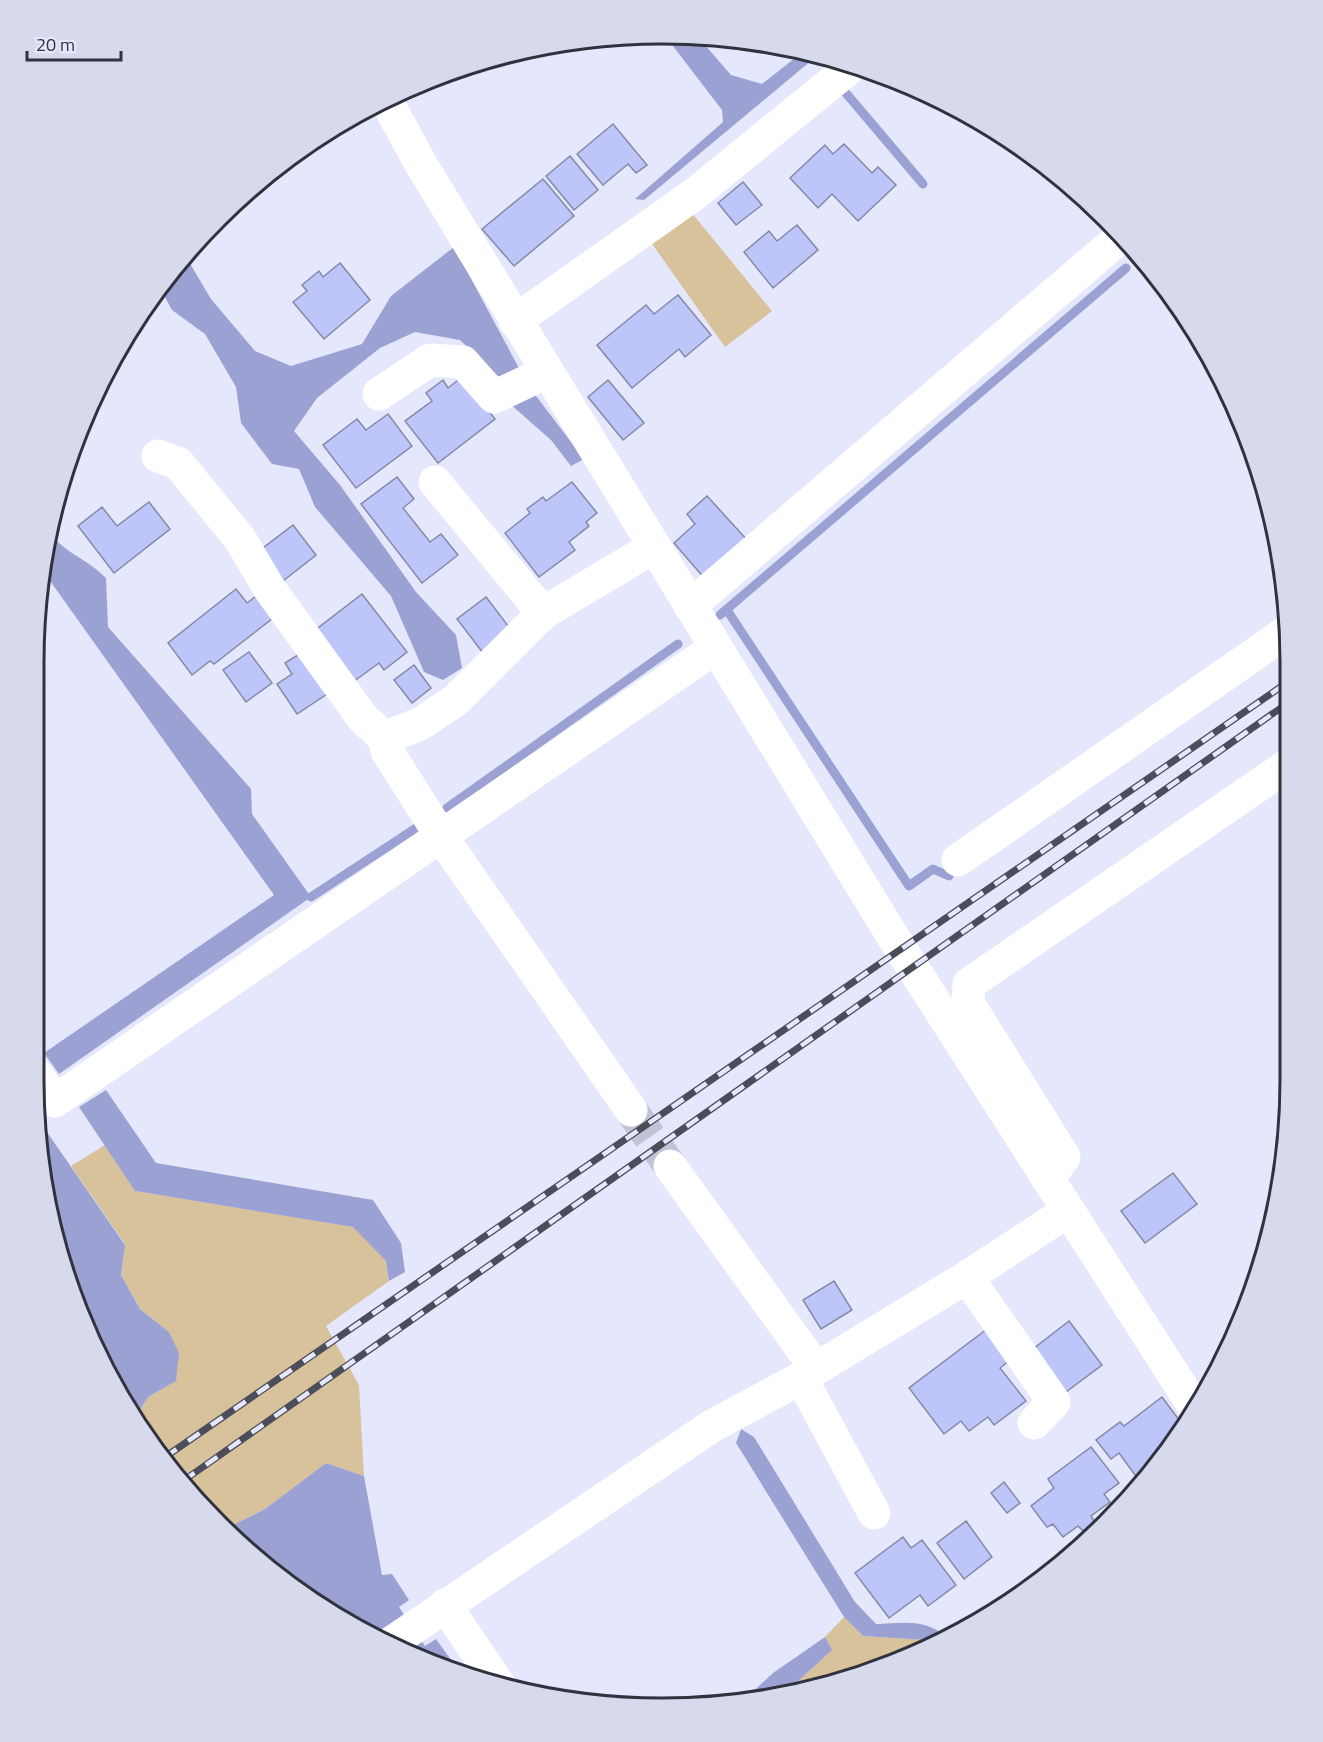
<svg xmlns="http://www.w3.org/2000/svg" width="1323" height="1742" viewBox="0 0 1323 1742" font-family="'Titillium Web',sans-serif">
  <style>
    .green { fill: #d8c29b }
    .water { fill: #9ba2d3 }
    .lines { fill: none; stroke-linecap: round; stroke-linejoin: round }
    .stream { stroke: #9ba2d3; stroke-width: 9 }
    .building { fill: #bec6f9; stroke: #8489a7; stroke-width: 1.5 }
    .minor-tunnel { stroke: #c1c4d6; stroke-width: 33; stroke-dasharray: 33 16; stroke-linecap: butt }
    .minor { stroke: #fff; stroke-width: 33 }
    .rail-casing { stroke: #4b4d5a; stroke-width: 7 }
    .rail { stroke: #e5e8fc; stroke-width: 4.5; stroke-dasharray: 14; stroke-linecap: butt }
    .rim { fill: none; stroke: #30323e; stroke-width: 3 }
  </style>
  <rect width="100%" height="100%" fill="#e5e8fc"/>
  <g class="green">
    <path d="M691 212 772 311 725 347 650 241Z"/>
    <path d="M105 1145 135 1191 354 1227 386 1261 389 1281 326 1326 359 1385 364 1476 326 1463 265 1509 223 1530 217 1525 135 1418 148 1397 176 1381 169 1332 140 1309 121 1275 125 1244 71 1166Z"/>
    <path d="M844 1617 863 1636 925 1640 931 1646C885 1670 836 1686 785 1693L831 1650 825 1637Z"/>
  </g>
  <g class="water">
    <path d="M663 33 698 37 731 75 762 84 804 51 818 55 644 200 635 199 723 122 722 110Z"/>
    <path d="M454 247 520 370 501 379 460 340 415 332 380 348 317 398 294 431 340 485 416 592 456 635 462 668 443 680 424 672 391 596 315 507 299 469 272 464 241 423 236 387 205 334 172 310 159 286 185 255 211 299 255 351 291 366 362 344 391 296Z"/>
    <path d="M533 392 584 459 571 466 551 440 509 403Z"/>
    <path d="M49 533C67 554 87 559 106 578L108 627 251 789 252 814 311 897 59 1074 44 1053 274 895 43 571Z"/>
    <path d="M106 1090 156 1163 373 1200 401 1243 405 1272 389 1281 386 1261 353 1227 135 1191 79 1107Z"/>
    <path d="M38 1119 125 1245 121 1275 140 1309 169 1332 179 1353 176 1381 148 1397 135 1418 117 1395 55 1243Z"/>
    <path d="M741 1429 754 1437 855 1602 876 1624C900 1623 929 1618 946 1638L931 1646 925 1640 863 1636 844 1617 736 1443Z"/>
    <path d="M326 1463 364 1476 382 1575 392 1574 409 1600 399 1607 425 1646 436 1639 459 1671 375 1636 369 1628 363 1631 348 1625 331 1603 320 1604 223 1530 265 1509Z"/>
    <path d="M825 1637 832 1650 785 1693 746 1698 773 1673Z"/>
  </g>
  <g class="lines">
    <g class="stream">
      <path d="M845 92 923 184"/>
      <path d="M727 610 909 886 933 869 949 876"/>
      <path d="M720 615 1126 268"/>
      <path d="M447 808 678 644"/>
      <path d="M311 897 416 828"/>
    </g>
  </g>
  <g class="building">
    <path d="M613 124 647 165 636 173 628 164 603 185 577 154Z"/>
    <path d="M844 144 872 173 878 167 896 185 858 221 832 194 818 208 790 178 825 145 833 154Z"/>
    <path d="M570 156 598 190 574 210 546 176Z"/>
    <path d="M543 179 574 216 514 266 482 229Z"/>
    <path d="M743 182 762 205 736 225 718 203Z"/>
    <path d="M797 225 818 250 773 288 744 252 769 231 777 241Z"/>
    <path d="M340 263 370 300 324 339 293 302 307 291 302 285 319 271 323 277Z"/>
    <path d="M678 295 711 335 685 357 679 349 632 388 597 345 646 305 654 314Z"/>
    <path d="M462 377 495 419 438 463 405 421 432 401 426 393 443 380 448 388Z"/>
    <path d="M608 380 644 423 623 440 588 397Z"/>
    <path d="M388 414 412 446 356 488 323 445 357 419 366 430Z"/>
    <path d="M397 477 414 499 403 508 430 542 441 534 458 555 422 583 361 504Z"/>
    <path d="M572 482 597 513 586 522 589 526 569 542 575 550 539 577 505 533 530 513 527 509 543 497 546 501Z"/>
    <path d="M707 496 748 541 705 579 674 543 695 524 687 514Z"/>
    <path d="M149 502 170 529 114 573 78 526 102 507 117 526Z"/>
    <path d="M293 525 316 555 283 581 259 551Z"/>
    <path d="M236 589 247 603 260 593 277 615 214 664 210 661 192 675 168 643Z"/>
    <path d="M362 594 407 652 384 670 379 663 353 682 314 631Z"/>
    <path d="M486 597 512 631 483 653 457 619Z"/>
    <path d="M249 652 272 683 246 702 223 670Z"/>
    <path d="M301 653 327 694 297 714 277 684 292 674 285 663Z"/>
    <path d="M414 665 431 688 412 703 394 680Z"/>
    <path d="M1173 1173 1197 1204 1145 1243 1121 1211Z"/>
    <path d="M834 1281 852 1310 821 1329 803 1300Z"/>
    <path d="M1069 1321 1102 1365 1066 1392 1033 1349Z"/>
    <path d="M987 1329 1010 1360 1000 1368 1026 1401 994 1425 988 1417 969 1431 961 1421 944 1434 909 1388Z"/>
    <path d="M1162 1397 1185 1428 1152 1468 1138 1479 1119 1453 1111 1459 1096 1440 1120 1422 1124 1426Z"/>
    <path d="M1091 1447 1119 1483 1104 1494 1110 1502 1091 1516 1095 1522 1083 1531 1078 1526 1063 1537 1053 1524 1047 1527 1031 1506 1054 1488 1048 1479Z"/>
    <path d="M1004 1482 1020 1503 1007 1513 991 1493Z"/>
    <path d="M966 1521 992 1557 964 1579 937 1543Z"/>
    <path d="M903 1537 911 1548 922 1540 956 1585 928 1606 920 1595 889 1618 855 1573Z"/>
  </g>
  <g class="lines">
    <path class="minor-tunnel" d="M631 1110 670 1166"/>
    <g class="minor">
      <path d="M386 100 422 166 890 932 1195 1408"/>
      <path d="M515 321 696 193 852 66"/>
      <path d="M379 394 430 360 463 362 494 397 547 372"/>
      <path d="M158 456 178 463 240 539 269 588 362 717 384 738"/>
      <path d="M435 482 543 613"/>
      <path d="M690 606 1122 236"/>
      <path d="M958 860 1285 633"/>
      <path d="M33 1070 55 1101 715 648"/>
      <path d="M631 1110 441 836 387 751 384 738 420 724 456 700 543 613 654 547"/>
      <path d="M670 1166 815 1367"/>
      <path d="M1048 1179 1064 1157 968 1003 969 984 1285 767"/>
      <path d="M967 1277 1054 1402 1034 1423"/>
      <path d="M801 1378 874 1513"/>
      <path d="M445 1605 501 1688"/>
      <path d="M391 1643 712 1426 801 1378 967 1277 1068 1211"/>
    </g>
    <defs>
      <g id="rail">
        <path d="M165 1457 1285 684"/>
        <path d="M183 1481 1285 705"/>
      </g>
    </defs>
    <use href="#rail" class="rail-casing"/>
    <use href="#rail" class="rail"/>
  </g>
  <path d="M0 0H1323V1742H0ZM662 44H662A618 618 0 0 1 1280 662V1080A618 618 0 0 1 662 1698H662A618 618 0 0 1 44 1080V662A618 618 0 0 1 662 44Z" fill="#d7d9ed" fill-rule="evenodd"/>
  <path class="rim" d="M662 44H662A618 618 0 0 1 1280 662V1080A618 618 0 0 1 662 1698H662A618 618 0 0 1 44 1080V662A618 618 0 0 1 662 44Z"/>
  <path d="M27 51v9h94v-9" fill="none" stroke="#30323e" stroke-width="3"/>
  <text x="36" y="51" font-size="18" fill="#30323e" stroke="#e5e8fc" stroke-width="4.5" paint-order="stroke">20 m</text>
</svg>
